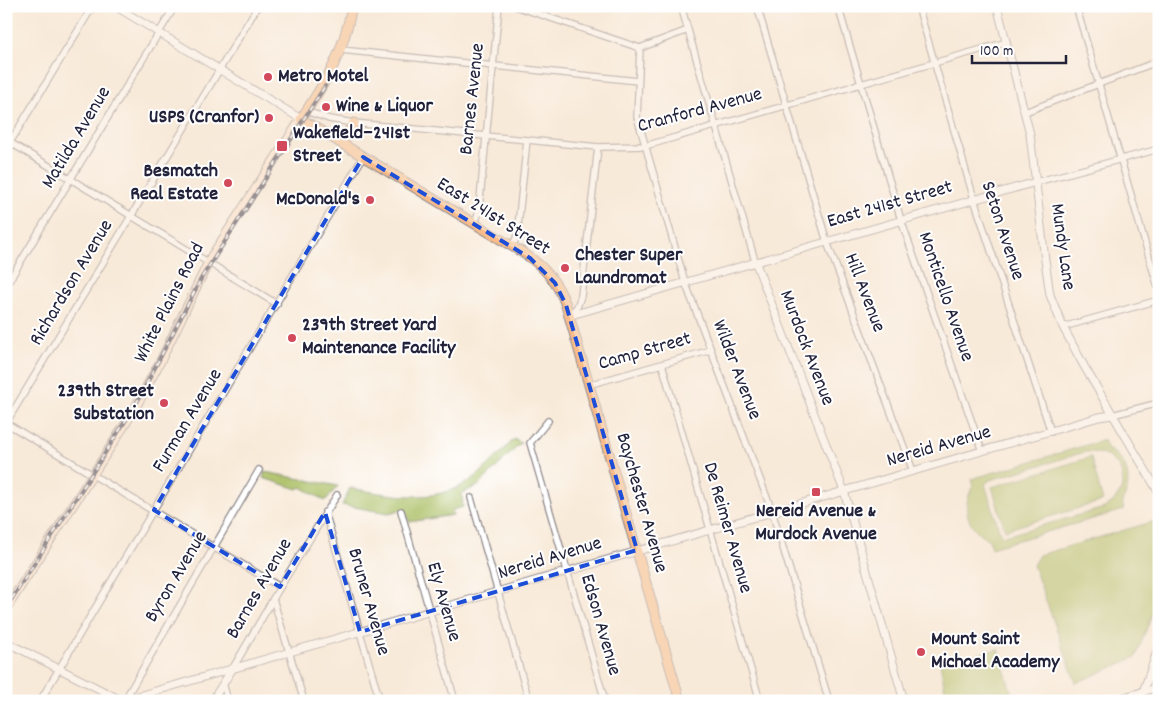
<svg xmlns="http://www.w3.org/2000/svg" width="1165" height="707" viewBox="0 0 1165 707" font-family="Dekko,sans-serif">
  <style>
    .green { fill: #a9bd61; stroke: #66704e; fill-rule: evenodd }
    .lines { fill: none; stroke-linecap: round; stroke-linejoin: round }
    .minor-casing { stroke: #8d868a; stroke-width: 8 }
    .tertiary-casing { stroke: #8d868a; stroke-width: 9 }
    .secondary-casing { stroke: #8d868a; stroke-width: 10 }
    .primary-casing { stroke: #8d868a; stroke-width: 11 }
    .minor { stroke: #fff; stroke-width: 5.5 }
    .tertiary { stroke: #fff; stroke-width: 7 }
    .secondary { stroke: #fde4d0; stroke-width: 8 }
    .primary { stroke: #f9bc8a; stroke-width: 9 }
    .rail-casing { stroke: #22223b; stroke-width: 4 }
    .rail { stroke: #fff; stroke-width: 2; stroke-dasharray: 5.5; stroke-linecap: butt }
    .marked { fill: none; stroke: #1d4ed8; stroke-width: 4; stroke-dasharray: 10 6; stroke-linejoin: round }
    .poi-dot { fill: #d1495b; stroke: #fff; stroke-width: 2 }
    .labels { text-anchor: middle; dominant-baseline: central; stroke-width: 4; stroke-linejoin: round; paint-order: stroke }
    .poi-label { font-size: 20px; font-weight: bold; fill: #22223b; stroke: #fff; text-anchor: start }
    .street-label { font-size: 20px; fill: #22223b; stroke: #fff }
  </style>
  <rect width="100%" height="100%" fill="#fff"/>
  <filter id="ink" filterUnits="userSpaceOnUse"><feTurbulence type="fractalNoise" baseFrequency=".02" numOctaves="2"/><feDisplacementMap in="SourceGraphic" scale="10" xChannelSelector="R" yChannelSelector="G"/><feConvolveMatrix kernelMatrix="1 2 1 2 8 2 1 2 1" color-interpolation-filters="sRGB"/></filter>
  <filter id="wash" filterUnits="userSpaceOnUse"><feTurbulence type="fractalNoise" baseFrequency=".0096" numOctaves="4" result="noise"/><feDisplacementMap in="SourceGraphic" scale="20" xChannelSelector="R" yChannelSelector="G"/><feGaussianBlur stdDeviation="1.12" result="paint"/><feColorMatrix in="noise" values="0 0 0 0 0 0 0 0 0 0 0 0 0 0 0 0 0 1.4 0 .05"/><feComposite in="paint" operator="in"/></filter>
  <g filter="url(#wash)">
    <rect width="100%" height="100%" fill="#f8ead8"/>
    <g class="green">
      <path d="M514 439 521 443 478 486 462 493 463 507 452 510 453 515 409 522 405 509 388 513 342 505 350 488C394 496 442 506 479 474 491 463 503 451 514 439Z"/>
      <path d="M1104 440 1107 449C1129 458 1133 483 1122 502L1124 510 991 548 989 540C968 528 960 509 973 487L971 479ZM1085 452C1123 450 1137 489 1104 508L1008 535 1001 536 985 484 990 480Z"/>
      <path d="M1091 457 1103 501 1005 530 992 487Z"/>
      <path d="M265 472 338 486 325 501 301 487 298 489 263 478Z"/>
      <path d="M1155 521 1159 535V596L1136 657 1076 683 1033 565 1039 555Z"/>
      <path d="M998 649 1014 701H947L940 663Z"/>
    </g>
  </g>
  <g filter="url(#ink)">
    <g class="lines">
      <defs>
        <g id="minor">
          <path d="M515 6 640 48 688 30"/>
          <path d="M681 6 755 261"/>
          <path d="M757 6 827 242 913 471"/>
          <path d="M838 6 901 220 982 451"/>
          <path d="M918 6 974 199 1051 432"/>
          <path d="M1076 6 1159 291"/>
          <path d="M1157 6 1159 11"/>
          <path d="M6 11 9 6"/>
          <path d="M640 48 637 117 685 282 772 511 829 701"/>
          <path d="M341 50 638 81"/>
          <path d="M306 111 329 119 354 123 598 147 645 146 1007 42"/>
          <path d="M1025 112 1159 61"/>
          <path d="M6 140 277 304"/>
          <path d="M6 149 93 6"/>
          <path d="M1036 182 1159 149"/>
          <path d="M474 224 477 218 479 209 499 6"/>
          <path d="M512 247 517 236 527 140"/>
          <path d="M6 286 175 6"/>
          <path d="M568 316 577 307 581 296 598 147"/>
          <path d="M1063 327 1159 300"/>
          <path d="M662 364 760 701"/>
          <path d="M588 385 711 350"/>
          <path d="M1112 415 1159 403"/>
          <path d="M548 421 530 443 605 701"/>
          <path d="M6 423 258 6"/>
          <path d="M6 423 280 587"/>
          <path d="M471 498 529 701"/>
          <path d="M401 511 455 701"/>
          <path d="M325 512 380 701"/>
          <path d="M273 599 304 701"/>
          <path d="M233 668 280 587 337 495"/>
          <path d="M223 683 228 701"/>
          <path d="M40 701 363 157"/>
          <path d="M124 701 259 470"/>
        </g>
        <g id="tertiary">
          <path d="M115 6 301 119"/>
          <path d="M997 6 1030 134 1045 260 1050 295 1063 327 1084 366 1159 493"/>
          <path d="M755 261 844 491 904 701"/>
          <path d="M568 316 1036 182"/>
          <path d="M6 642 113 696 119 699H128L1099 417 1112 415"/>
          <path d="M212 701 233 668"/>
          <path d="M1111 701 1159 687"/>
          <path d="M1140 701 1159 646"/>
        </g>
        <path id="secondary" d="M6 609 133 412 160 362 211 257 301 119"/>
        <g id="primary">
          <path d="M352 6C343 55 328 78 301 119L525 254C545 267 558 283 566 305L680 701"/>
          <path d="M341 143 354 123"/>
        </g>
      </defs>
      <use href="#minor" class="minor-casing"/>
      <use href="#tertiary" class="tertiary-casing"/>
      <use href="#secondary" class="secondary-casing"/>
      <use href="#primary" class="primary-casing"/>
      <use href="#minor" class="minor"/>
      <use href="#tertiary" class="tertiary"/>
      <use href="#secondary" class="secondary"/>
      <use href="#primary" class="primary"/>
      <defs>
        <path id="rail" d="M6 608 135 406 202 277 325 86"/>
      </defs>
      <use href="#rail" class="rail-casing"/>
      <use href="#rail" class="rail"/>
    </g>
  </g>
  <path d="M0 0H1165V707H0ZM363 157 530 258 555 283 566 305 637 550 360 632 325 512 280 587 154 510Z" fill="#f8ead8" fill-opacity=".55" fill-rule="evenodd"/>
  <path class="marked" d="M363 157 530 258 555 283 566 305 637 550 360 632 325 512 280 587 154 510Z"/>
  <g class="poi-dot">
    <circle cx="268" cy="77" r="5"/>
    <circle cx="326" cy="107" r="5"/>
    <circle cx="269" cy="118" r="5"/>
    <rect x="276" y="140" width="12" height="12" rx="2.5"/>
    <circle cx="228" cy="183" r="5"/>
    <circle cx="370" cy="200" r="5"/>
    <circle cx="565" cy="268" r="5"/>
    <circle cx="292" cy="338" r="5"/>
    <circle cx="164" cy="403" r="5"/>
    <rect x="811" y="487" width="10" height="10" rx="2.5"/>
    <circle cx="921" cy="652" r="5"/>
  </g>
  <g class="labels">
    <g class="poi-label">
      <text x="278" y="77">Metro Motel</text>
      <text x="336" y="107">Wine &amp; Liquor</text>
      <text x="259" y="118" text-anchor="end">USPS (Cranfor)</text>
      <text x="293" y="134">Wakefield–241st<tspan x="293" dy="23">Street</tspan></text>
      <text x="218" y="172" text-anchor="end">Besmatch<tspan x="218" dy="23">Real Estate</tspan></text>
      <text x="360" y="200" text-anchor="end">McDonald's</text>
      <text x="575" y="256">Chester Super<tspan x="575" dy="23">Laundromat</tspan></text>
      <text x="302" y="326">239th Street Yard<tspan x="302" dy="23">Maintenance Facility</tspan></text>
      <text x="154" y="392" text-anchor="end">239th Street<tspan x="154" dy="23">Substation</tspan></text>
      <text x="816" y="512" text-anchor="middle">Nereid Avenue &amp;<tspan x="816" dy="23">Murdock Avenue</tspan></text>
      <text x="931" y="640">Mount Saint<tspan x="931" dy="23">Michael Academy</tspan></text>
    </g>
    <g class="street-label">
      <text transform="translate(473 99) rotate(-84)">Barnes Avenue</text>
      <text transform="translate(700 111) rotate(-15)">Cranford Avenue</text>
      <text transform="translate(77 138) rotate(-59)">Matilda Avenue</text>
      <text transform="translate(890 205) rotate(-16)">East 241st Street</text>
      <text transform="translate(493 217) rotate(32)">East 241st Street</text>
      <text transform="translate(1002 231) rotate(72)">Seton Avenue</text>
      <text transform="translate(1062 247) rotate(82)">Mundy Lane</text>
      <text transform="translate(72 283) rotate(-59)">Richardson Avenue</text>
      <text transform="translate(864 293) rotate(69)">Hill Avenue</text>
      <text transform="translate(945 297) rotate(71)">Monticello Avenue</text>
      <text transform="translate(170 303) rotate(-63)">White Plains Road</text>
      <text transform="translate(806 348) rotate(69)">Murdock Avenue</text>
      <text transform="translate(645 352) rotate(-16)">Camp Street</text>
      <text transform="translate(736 370) rotate(69)">Wilder Avenue</text>
      <text transform="translate(188 421) rotate(-59)">Furman Avenue</text>
      <text transform="translate(939 447) rotate(-16)">Nereid Avenue</text>
      <text transform="translate(641 503) rotate(74)">Baychester Avenue</text>
      <text transform="translate(727 528) rotate(74)">De Reimer Avenue</text>
      <text transform="translate(550 559) rotate(-17)">Nereid Avenue</text>
      <text transform="translate(177 577) rotate(-59)">Byron Avenue</text>
      <text transform="translate(260 589) rotate(-60)">Barnes Avenue</text>
      <text transform="translate(368 602) rotate(74)">Bruner Avenue</text>
      <text transform="translate(443 602) rotate(74)">Ely Avenue</text>
      <text transform="translate(600 625) rotate(74)">Edson Avenue</text>
    </g>
  </g>
  <rect width="1165" height="707" fill="none" stroke="#fff" stroke-width="25"/>
  <path d="M972 55v8h94v-8" fill="none" stroke="#22223b" stroke-width="2.5"/>
  <text x="980" y="55" font-size="15" fill="#22223b" stroke="#ffffff" stroke-width="4" paint-order="stroke">100 m</text>
</svg>
